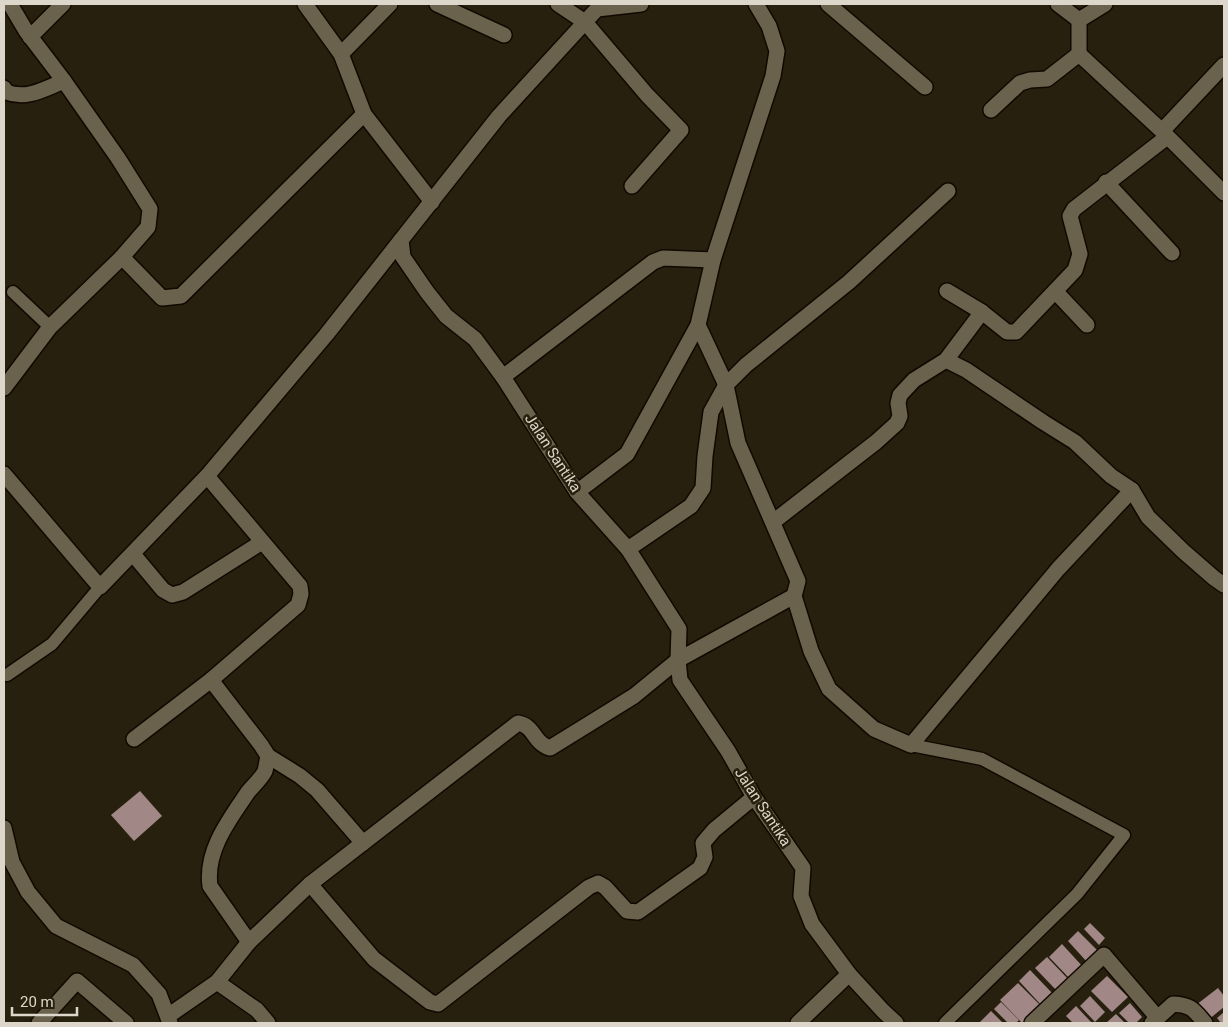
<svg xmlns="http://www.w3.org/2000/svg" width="1228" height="1027" viewBox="0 0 1228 1027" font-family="Roboto,sans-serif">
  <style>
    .building { fill: #a18785 }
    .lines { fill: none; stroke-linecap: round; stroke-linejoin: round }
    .lane-casing { stroke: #110900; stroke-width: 15 }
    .street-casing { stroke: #110900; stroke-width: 18 }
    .lane { stroke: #6b624e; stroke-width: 12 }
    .street { stroke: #6b624e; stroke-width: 15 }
    .labels { text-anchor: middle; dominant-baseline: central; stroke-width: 5; stroke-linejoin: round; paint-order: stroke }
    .street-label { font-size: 15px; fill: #dcd6cb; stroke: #28200e }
  </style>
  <rect width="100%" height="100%" fill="#28200e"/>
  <g class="building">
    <path d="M140 791 162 816 134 841 111 815Z"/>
    <path d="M1090 923 1105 938 1099 945 1084 929Z"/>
    <path d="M1078 931 1098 951 1087 962 1068 941Z"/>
    <path d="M1062 944 1084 968 1071 980 1049 957Z"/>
    <path d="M1047 957 1069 980 1057 991 1035 968Z"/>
    <path d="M1030 970 1054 995 1042 1006 1019 981Z"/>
    <path d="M1107 976 1128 997 1112 1012 1091 991Z"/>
    <path d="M1018 983 1040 1005 1022 1023 1000 1000Z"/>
    <path d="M1218 988 1224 996V1007L1208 1020 1196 1005Z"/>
    <path d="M1090 996 1105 1012 1095 1022 1080 1006Z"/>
    <path d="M1001 1002 1019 1020 1016 1023H1008L994 1009Z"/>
    <path d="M1130 1003 1142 1017 1136 1023H1129L1119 1013Z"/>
    <path d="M1076 1006 1092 1023H1073L1066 1016Z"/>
    <path d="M991 1011 1003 1023H979Z"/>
    <path d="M1224 1012V1023H1221L1217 1018Z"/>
    <path d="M1116 1014 1125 1023H1106Z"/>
  </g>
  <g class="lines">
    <defs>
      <g id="lane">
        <path d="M13 292 50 327"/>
        <path d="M7 675 52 644 100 587"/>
        <path d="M911 745 982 759 1124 835 1077 894 945 1023"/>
      </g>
      <g id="street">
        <path d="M305 4 341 54 364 114 432 202"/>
        <path d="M437 4 504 35"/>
        <path d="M558 4 585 22 647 95 681 130 632 186"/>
        <path d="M641 4 597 9 585 22 499 116 401 240 403 257 427 292 446 316 475 339 503 377 577 492 628 549 679 629 678 660 680 680 728 751 754 797 803 868 801 896 812 924 849 974 883 1011 896 1023"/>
        <path d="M828 4 925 87"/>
        <path d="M1058 4 1079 20"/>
        <path d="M1079 20 1105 4"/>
        <path d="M30 37 63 4"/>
        <path d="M341 54 390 4"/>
        <path d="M1079 54 1162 131 1224 65"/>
        <path d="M4 88 6 92C27 100 44 89 64 81"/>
        <path d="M991 110 1020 83 1030 80 1047 79 1079 54V20"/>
        <path d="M1162 131 1224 193"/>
        <path d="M1106 182 1172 253"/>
        <path d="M122 257 162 298 181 296 364 114"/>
        <path d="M947 291 982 312 1007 332H1016L1075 270 1080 254 1070 216 1074 209 1167 137"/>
        <path d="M1055 291 1087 325"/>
        <path d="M503 377 653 262 663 258 713 260"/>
        <path d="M4 388 50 327 122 257 148 227 150 209 118 158 64 81 26 31 10 4"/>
        <path d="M4 474 100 587 207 476 326 335 401 240"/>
        <path d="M1132 490 1148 517 1183 551 1214 578 1224 585"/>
        <path d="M577 492 627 454 698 325 713 260 773 76 777 51 769 26 756 4"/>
        <path d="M773 522 876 442 897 423 900 416 898 403 900 395 914 380 946 360 982 312"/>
        <path d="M628 549 691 506 703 488 705 456 711 412 726 385 746 365 849 282 948 191"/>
        <path d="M133 554 163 590 172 595 183 592 262 542"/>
        <path d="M794 596 811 651 829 689 874 729 911 745 1058 569 1132 490 1111 476 1075 442 1043 422 966 370 946 360"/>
        <path d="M211 680 261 745 268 756 300 776 317 790 363 843"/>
        <path d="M134 739 211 680 298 605 301 594 300 586 207 476"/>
        <path d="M4 828 12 862 28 892 56 926 133 965 159 994 170 1023"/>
        <path d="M310 884 374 959 430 1002 438 1004 589 887 598 883 605 887 627 911 638 912 700 868 705 857 703 843 714 830 754 797"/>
        <path d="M249 942 210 886C205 851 229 820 248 792 253 786 261 779 265 771 266 767 267 761 268 756"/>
        <path d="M217 982 257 1010 268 1023"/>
        <path d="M168 1016 217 982 249 942 310 884 518 723C535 726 533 743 550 748L634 696 678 660 794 596 798 581 738 443 726 385 698 325"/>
        <path d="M39 1023 77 981 126 1023"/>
        <path d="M798 1023 849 974"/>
        <path d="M1032 1023 1104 955 1157 1017"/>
        <path d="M1152 1023 1173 1004C1192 1005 1194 1010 1205 1023"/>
      </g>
    </defs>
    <use href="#lane" class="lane-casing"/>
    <use href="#street" class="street-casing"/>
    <use href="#lane" class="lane"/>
    <use href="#street" class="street"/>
  </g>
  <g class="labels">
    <g class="street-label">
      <text transform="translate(553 453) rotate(57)">Jalan Santika</text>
      <text transform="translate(763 807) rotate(57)">Jalan Santika</text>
    </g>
  </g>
  <rect width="1228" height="1027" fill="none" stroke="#dcd6cb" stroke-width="10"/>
  <path d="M12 1007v8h65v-8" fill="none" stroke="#dcd6cb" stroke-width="2.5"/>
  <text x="20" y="1007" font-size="15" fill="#dcd6cb" stroke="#28200e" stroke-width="4" paint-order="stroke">20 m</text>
</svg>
